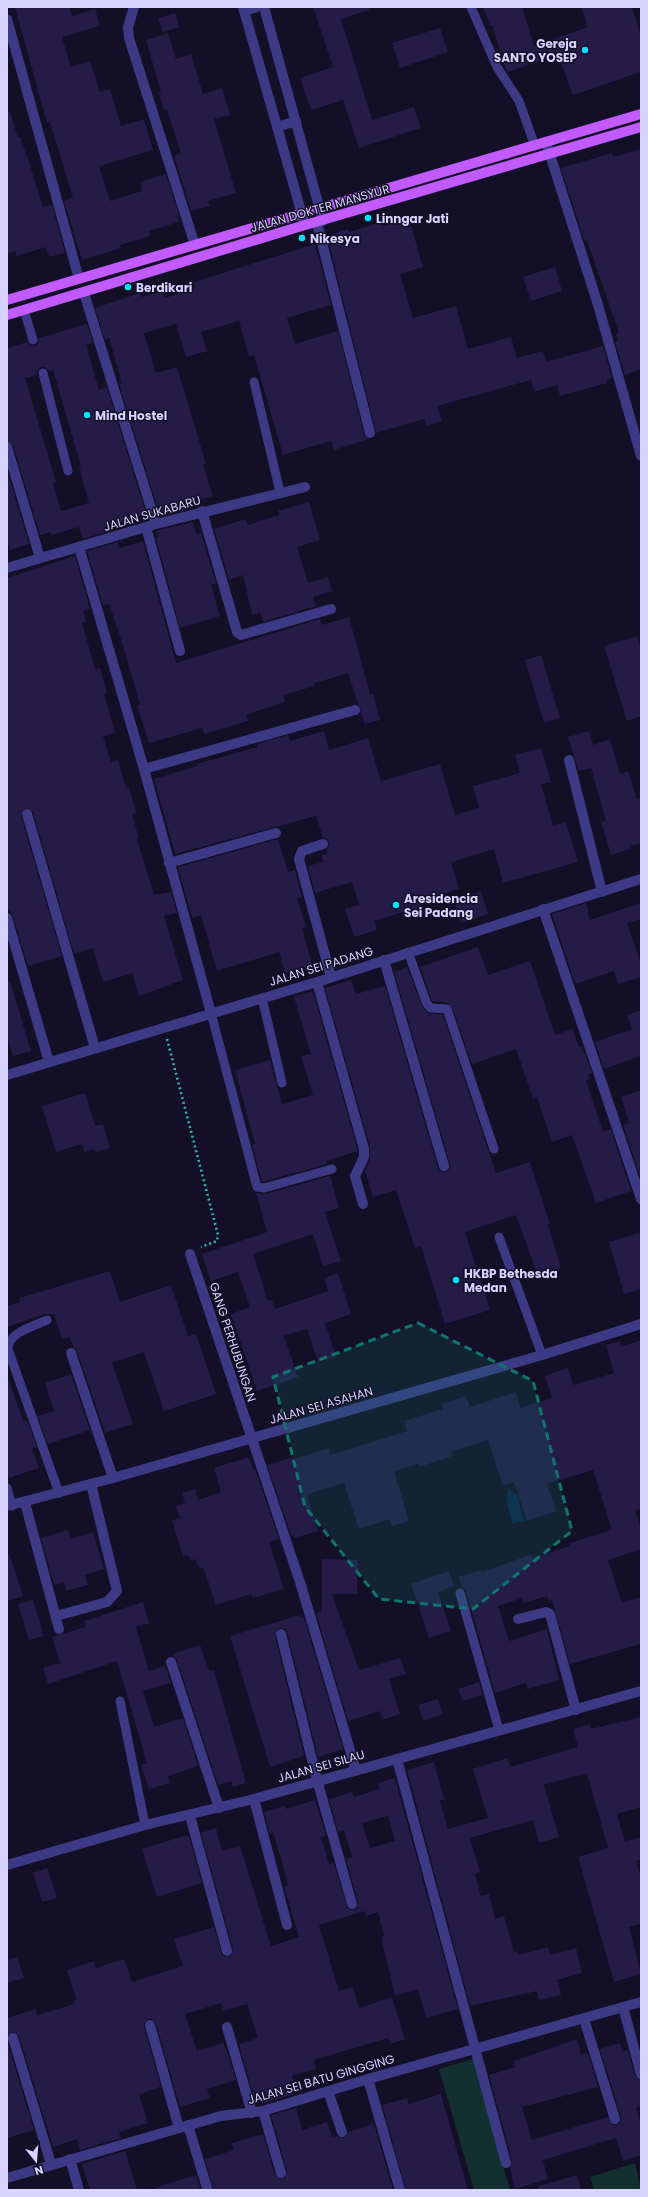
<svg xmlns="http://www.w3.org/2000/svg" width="648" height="2197" viewBox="0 0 648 2197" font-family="Poppins,sans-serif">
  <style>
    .green { fill: #12302f }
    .water { fill: #0c2248 }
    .building { fill: #241b47; fill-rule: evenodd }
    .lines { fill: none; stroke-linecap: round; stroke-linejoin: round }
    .path { stroke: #2fb8b0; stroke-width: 2.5; stroke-dasharray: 2 3; stroke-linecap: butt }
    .lane { stroke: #3d3a85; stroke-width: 9 }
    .street { stroke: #3d3a85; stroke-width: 10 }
    .primary { stroke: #c25bff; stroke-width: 10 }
    .marked { fill: #0f766e; fill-opacity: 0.2; stroke: #0f766e; stroke-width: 3; stroke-dasharray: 8 5; stroke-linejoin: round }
    .poi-dot { fill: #00e5ff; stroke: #130f26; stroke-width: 1.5 }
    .labels { text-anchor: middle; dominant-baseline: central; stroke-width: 3; stroke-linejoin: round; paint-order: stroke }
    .poi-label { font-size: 12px; font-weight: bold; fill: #d9d4ff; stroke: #130f26; text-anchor: start }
    .street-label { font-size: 12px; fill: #d9d4ff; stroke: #130f26 }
  </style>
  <rect width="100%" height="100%" fill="#130f26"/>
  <g class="green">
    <path d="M473 2059 510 2190H474L439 2069Z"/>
    <path d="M635 2163 641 2190H594L590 2177Z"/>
  </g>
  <path class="water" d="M509 1489 517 1495 524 1521 512 1524 506 1498Z"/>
  <g class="building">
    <path d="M15 7H69L72 16 95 9 100 26 62 37 71 67 90 61 100 92 110 89 121 126 144 119 153 150 99 166 110 201 142 191 140 182 166 174 179 215 177 216 179 222 149 231 150 236 120 245 121 248 82 260 64 201 73 198 50 122 47 123Z"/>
    <path d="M313 7H369V10L341 19 372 120 414 107 421 128 359 148 343 100 311 110 300 78 333 67Z"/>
    <path d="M483 7H522L534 46 588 27 581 7H632L641 37V72L573 95 558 55 507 72 492 25 490 26Z"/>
    <path d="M175 13 180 27 163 32 158 18Z"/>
    <path d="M440 28 448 52 400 68 392 43Z"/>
    <path d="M168 33 176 59 191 54 203 94 222 88 230 115 214 119 236 193 208 201 210 206 191 211 174 156 181 154 167 109 164 110 159 93 161 92 146 40Z"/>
    <path d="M10 112 18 138 20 137 28 159 43 207 52 205 65 253 49 257 46 247 17 256 15 251 7 253V113Z"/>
    <path d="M641 149V369L625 375 615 342 618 341 616 334 619 333 587 240H584L561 168 612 153 613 157Z"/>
    <path d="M409 219 423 267 400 274 413 318 456 306 468 349 511 337 517 358 543 351 546 362 603 346 612 378 606 380 607 383 560 396 557 385 534 392 531 380 437 406 442 421 426 426 424 419 376 433 327 236 348 229 349 232 382 222 383 226Z"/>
    <path d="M315 244 331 305 287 318 295 344 338 331 364 435 369 439 334 450 331 441 283 455 254 355 249 357 239 321 201 332 207 351 186 357 176 324 144 333 156 373 177 367 206 464 203 465 213 496 187 503 189 509 160 516 119 384 122 383 109 338 105 340 95 308 140 293 141 297 163 291 165 298 195 288 194 282Z"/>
    <path d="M555 267 562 291 531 301 523 277Z"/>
    <path d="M87 324 93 343 86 345 99 390 107 387 146 514 113 524 115 529 83 539 79 527 51 535V532L40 535 13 445 7 441V348L27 342 31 346H35L39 342V338ZM41 367H45L49 371 53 370 81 466 79 467 89 503 61 511 53 483 56 482 25 378 37 375V371Z"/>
    <path d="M7 470 29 544 10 550 7 540Z"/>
    <path d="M309 502 320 540 297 547 308 583 328 577 332 591 313 597 316 606 263 622 260 612 252 615 243 575 229 580 214 529 246 519 248 525 279 515 278 511Z"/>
    <path d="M193 522 196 534 201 533 216 583 211 585 220 616 180 628 156 538 158 537 156 531Z"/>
    <path d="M143 541 176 663 320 619 322 625 349 617 370 694H373L380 720 365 724 348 673 315 683V686L283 695 285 702 246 715 248 721 204 734 202 728 149 743 137 705H140L122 642 109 604 103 605 87 551 118 542 120 548Z"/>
    <path d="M75 556 90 609 83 611 86 622 82 623 95 669 100 668 107 694H104L115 733 103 736 111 762 118 760 126 789 129 788 136 812 132 814 139 839H137L154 895 171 892 177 913 164 916 183 980 139 996 132 973 103 982 93 948 74 954 33 812 28 808 22 810 21 816 62 956 28 966 13 916 7 907V578Z"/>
    <path d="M637 636 641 649V716L627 721 604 646Z"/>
    <path d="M541 655 560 718 544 723 525 660Z"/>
    <path d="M324 731 329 750 368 738 381 781 440 764 455 815 479 808 473 786 520 773 515 755 541 748 551 782 541 784 553 826 566 822 578 862 503 883 494 849 451 862 459 889 418 901 420 907 374 921 377 930 354 937 345 909 359 905 352 882 315 893 308 866 323 862 321 855 327 854 326 850 329 845 328 839 323 838 316 816 175 854 154 779 197 766 196 764 258 747 257 744 288 735 290 741Z"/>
    <path d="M589 731 593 745 610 739 620 774 628 771 637 799 641 798V843L631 846V849L611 855 601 822 606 820 591 768 579 771 568 737Z"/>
    <path d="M278 839 288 872 295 870 302 897 297 898 306 927 302 928 312 965 285 973 279 952 217 971 201 915 192 918 178 867Z"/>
    <path d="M481 891 488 914 461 923 454 900Z"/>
    <path d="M586 903 590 920 641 903V919L627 923 641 964V977L618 984 614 971 575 984 552 914Z"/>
    <path d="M478 947 488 975 530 961 555 1035 572 1029 579 1047 582 1046 592 1073 588 1074 590 1079 586 1081 603 1132 611 1129 631 1191 596 1203 572 1135 552 1142 537 1097 533 1099 516 1049 472 1064 452 1007 448 1003 432 1001 420 967Z"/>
    <path d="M407 967 423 1008 430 1014 443 1015 496 1173 530 1162 550 1224 548 1225 561 1268 538 1276 516 1215 465 1232 490 1310 445 1324 421 1246 415 1248 396 1190 373 1197 365 1171 370 1159V1147L325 988 351 980 356 994 385 986 438 1168 440 1171 445 1172 449 1170 450 1164 394 972Z"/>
    <path d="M7 981H10L31 1051 13 1056 7 1036Z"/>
    <path d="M313 991 358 1151 326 1161 327 1164 262 1182 252 1145 255 1144 235 1070 270 1060 282 1104 313 1095 301 1056 311 1054 294 997Z"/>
    <path d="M641 1010V1056L604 1069 595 1042 632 1029 627 1015Z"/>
    <path d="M641 1090V1179L623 1125 629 1123 621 1097Z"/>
    <path d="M85 1093 95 1126 103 1124 110 1148 95 1152 94 1149 84 1152 82 1144 56 1152 42 1106Z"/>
    <path d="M330 1176 339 1208 325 1212 341 1261 323 1266 313 1234 253 1254 268 1301 272 1300 275 1309 328 1291 324 1278 338 1273 351 1314 325 1323 336 1356 318 1362 307 1329 284 1336 298 1377 257 1391 231 1314 250 1307 238 1272 211 1281 202 1254 267 1232 256 1193 266 1194Z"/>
    <path d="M639 1233 641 1240V1289L624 1294 609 1242Z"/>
    <path d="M110 1271 120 1302 171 1285 188 1336 196 1334 216 1394 164 1411 144 1352 112 1363 133 1424 105 1433 77 1351 73 1347 70 1337 62 1339 54 1314H45L7 1327V1306L20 1302 19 1298Z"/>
    <path d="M641 1340V1508L635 1510 641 1528V1549L608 1560 622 1603 641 1597V1644L570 1664 552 1600 549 1601 547 1596 524 1603 522 1598 498 1606 509 1641 547 1629 559 1680 528 1689 526 1683 495 1693 466 1591 462 1587 458 1577 481 1570V1572L531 1555 532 1558 570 1546 569 1543 612 1530 593 1470 547 1484 556 1511 527 1521 514 1482 503 1486 488 1440 451 1452 452 1456 419 1467 418 1464 394 1471 409 1521 392 1526 390 1519 359 1529 344 1483 307 1494 318 1531 294 1538 293 1534 291 1535 267 1465 293 1457 294 1459 329 1448 331 1455 407 1431 404 1421 443 1409 441 1404 466 1396 470 1407 516 1392 520 1408 552 1398 545 1376 568 1368 573 1385 614 1373 606 1345 620 1341 621 1347Z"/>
    <path d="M71 1374 90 1430 48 1444 38 1416 54 1411 45 1383Z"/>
    <path d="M7 1381H9L23 1421 27 1420 37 1447 32 1449 39 1468 9 1478 7 1471Z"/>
    <path d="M249 1457 253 1469H255L279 1539 269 1542 284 1589 253 1598 251 1594 216 1605 204 1569 198 1567 196 1559 190 1561 188 1555 183 1556 172 1521 180 1518 176 1506 185 1503 182 1493 195 1489 198 1500 221 1492 214 1468Z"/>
    <path d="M68 1530 71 1539 93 1532 104 1569 85 1575 88 1585 66 1591 64 1582 54 1585 41 1538Z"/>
    <path d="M7 1555H10L23 1596 7 1601Z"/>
    <path d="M322 1559 358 1560 357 1594H332L359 1670 400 1658 406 1674 389 1679 400 1714 382 1720 380 1711 348 1721 316 1613 322 1612Z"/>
    <path d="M449 1571 454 1586 438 1592 451 1631 429 1638 411 1584Z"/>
    <path d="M33 1600 44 1636 29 1640 18 1604Z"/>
    <path d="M143 1602 149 1623 136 1627 149 1671 165 1666 171 1683 143 1691 154 1727 183 1718 198 1766 168 1776 170 1783 149 1789 141 1765 147 1763 117 1661 48 1684 43 1668 60 1663 52 1637 85 1627 84 1621Z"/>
    <path d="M300 1615 301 1618H304L343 1749 318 1757 287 1632 285 1629 280 1628 276 1630 275 1636 304 1756 270 1767 230 1636Z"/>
    <path d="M200 1645 209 1671 214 1670 246 1783 233 1787 231 1781 218 1785 177 1660 172 1654Z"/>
    <path d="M479 1682 483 1695 462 1701 458 1689Z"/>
    <path d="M438 1699 443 1714 423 1721 418 1705Z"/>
    <path d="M641 1717V1807L617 1814 625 1842 641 1837V1859L636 1861 641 1878V1924L629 1927 641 1974 614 1982 578 1857 608 1848 587 1773 544 1785 559 1837 539 1843 533 1820 470 1838 480 1872 475 1874 481 1896 489 1894 495 1919 504 1916 514 1952 517 1951 519 1955 548 1947 550 1955 576 1948 582 1973 557 1980 561 1995 539 2000 537 1991 470 2006 407 1770 434 1762 444 1799 440 1801 448 1829 488 1818 473 1769 508 1758 510 1767 578 1747 573 1729 590 1724 591 1729Z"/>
    <path d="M395 1778 458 2009 426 2018 418 1989 395 1996 381 1937 384 1936 378 1912 366 1916 364 1911 319 1925 339 1991 353 1987 359 2008 392 1997 405 2039 390 2044 388 2038 314 2060 316 2069 292 2076 294 2084 289 2086 292 2095 262 2104 260 2096 254 2098 239 2044 258 2038 247 2004 223 2011 221 2003 185 2014 197 2051 223 2043 225 2048H226L236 2080 207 2089 210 2098 180 2107 156 2023 152 2019H148L144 2023V2027L161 2087 139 2094 148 2123 119 2132 121 2138 80 2150 77 2139 53 2147 19 2036 14 2032 7 2036V2018L36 2009 37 2015 74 2004V2001L77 2000 67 1970 94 1961 96 1968 124 1959 132 1982 183 1966 174 1939 214 1927 222 1955 226 1957 231 1956 233 1949 201 1833 216 1828 222 1851 240 1846 271 1946 299 1937 284 1887 288 1886 283 1865 273 1832 270 1834 264 1812 285 1806 286 1809 315 1800 326 1836 321 1837 329 1864 334 1863 347 1908 351 1910 356 1909 358 1902 346 1859 352 1857 344 1830 338 1832 329 1799 352 1792 354 1797 379 1789 378 1783ZM388 1816 395 1841 370 1848 362 1823Z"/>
    <path d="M184 1836H189L202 1883 157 1897 142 1849Z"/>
    <path d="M47 1868 57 1898 42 1902 33 1873Z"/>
    <path d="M17 1957 24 1978 7 1983V1960Z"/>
    <path d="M577 2039 581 2054 588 2053 598 2087 522 2107 532 2140 608 2117 613 2125 620 2123 621 2117 600 2049 620 2043 622 2052 628 2050 635 2076 641 2080V2107L636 2108 641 2125V2155L623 2161 616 2138 543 2160 548 2179 515 2189 510 2168 512 2161 489 2075 516 2067 514 2061Z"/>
    <path d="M7 2041 34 2130 7 2138Z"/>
    <path d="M441 2094 468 2190H406L382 2105 407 2098 409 2104Z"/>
    <path d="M296 2108 302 2130 327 2122 332 2137 337 2136 344 2138 348 2132 374 2124 393 2190H213L205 2159 234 2150 232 2143 263 2134 275 2175 280 2179 285 2178 287 2171 271 2115Z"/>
    <path d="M125 2151 137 2190H90L82 2164Z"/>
    <path d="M196 2175 201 2190H156V2187Z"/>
    <path d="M577 2175 581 2190H539V2186Z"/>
  </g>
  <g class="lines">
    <path class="path" d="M167 1039 218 1235 217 1241 201 1247"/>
    <g class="lane">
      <path d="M471 7 497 67 519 101 535 146"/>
      <path d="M24 310 33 340"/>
      <path d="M43 373 68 471"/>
      <path d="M254 382 280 492"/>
      <path d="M408 952 427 1004 431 1008 447 1009 494 1149"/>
      <path d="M262 998 282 1083"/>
      <path d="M211 1013 257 1187 264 1188 332 1169"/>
      <path d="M499 1237 542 1355"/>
      <path d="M47 1320C35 1326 8 1332 8 1349L59 1493"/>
      <path d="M7 1488 12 1506"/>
      <path d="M460 1593 499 1730"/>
      <path d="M120 1701 145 1825"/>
    </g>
    <g class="street">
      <path d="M134 7 128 27 129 38 195 245"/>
      <path d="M243 7 305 225"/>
      <path d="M264 7 323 221"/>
      <path d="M244 11 257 7"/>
      <path d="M7 19 79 279"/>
      <path d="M277 127 296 121"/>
      <path d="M546 142 598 305 641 456"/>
      <path d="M317 223 370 433"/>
      <path d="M84 293 156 524"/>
      <path d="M7 447 40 558"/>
      <path d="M202 511 237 632 241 635 331 609"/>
      <path d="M146 527 180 651"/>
      <path d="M79 547 144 769 211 1013"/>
      <path d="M7 568 156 524 305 487"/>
      <path d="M569 760 602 892"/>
      <path d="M144 769 355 710"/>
      <path d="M27 814 95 1048"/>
      <path d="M323 844 302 851 299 859 331 977"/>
      <path d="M169 863 276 833"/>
      <path d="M543 909 641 1199"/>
      <path d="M7 918 49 1062"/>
      <path d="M384 960 444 1166"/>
      <path d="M317 982 364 1149V1157L355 1176 363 1204"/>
      <path d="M7 1075 317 982 641 879"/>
      <path d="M190 1254 300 1582 356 1770"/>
      <path d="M71 1353 113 1478"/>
      <path d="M25 1503 59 1629"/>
      <path d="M7 1506 113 1478 542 1355 641 1324"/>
      <path d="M56 1616 107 1602 117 1591 91 1484"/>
      <path d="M518 1619 546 1612 550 1614 576 1710"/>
      <path d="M281 1634 317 1780 352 1904"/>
      <path d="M171 1662 219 1808"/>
      <path d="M397 1759 506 2163"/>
      <path d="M254 1799 287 1925"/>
      <path d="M190 1816 227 1951"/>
      <path d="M7 1865 145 1825 254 1799 641 1691"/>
      <path d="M623 2007 641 2074"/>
      <path d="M584 2019 615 2119"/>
      <path d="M150 2025 179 2128"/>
      <path d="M227 2027 252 2113"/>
      <path d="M13 2038 51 2164"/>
      <path d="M368 2079 400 2190"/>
      <path d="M328 2091 342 2132"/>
      <path d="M263 2111 281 2173"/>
      <path d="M188 2125 207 2188"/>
      <path d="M70 2159 79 2190"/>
      <path d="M7 2178 221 2116 263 2111 368 2079 641 2002"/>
    </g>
    <g class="primary">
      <path d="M7 300 641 114"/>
      <path d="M7 315 305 225 641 127"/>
    </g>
  </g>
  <path class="marked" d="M418 1323 533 1381 572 1531 473 1609 379 1599 305 1507 273 1377Z"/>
  <g class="poi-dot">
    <circle cx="585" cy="50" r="4"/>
    <circle cx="368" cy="218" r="4"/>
    <circle cx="302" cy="238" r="4"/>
    <circle cx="128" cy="287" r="4"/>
    <circle cx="87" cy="415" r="4"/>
    <circle cx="396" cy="905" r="4"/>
    <circle cx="456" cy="1280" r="4"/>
  </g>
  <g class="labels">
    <g class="poi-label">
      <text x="577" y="43" text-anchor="end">Gereja<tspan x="577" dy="14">SANTO YOSEP</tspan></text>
      <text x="376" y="218">Linngar Jati</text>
      <text x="310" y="238">Nikesya</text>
      <text x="136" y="287">Berdikari</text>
      <text x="95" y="415">Mind Hostel</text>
      <text x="404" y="898">Aresidencia<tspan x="404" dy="14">Sei Padang</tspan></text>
      <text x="464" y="1273">HKBP Bethesda<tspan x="464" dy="14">Medan</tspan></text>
    </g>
    <g class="street-label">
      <text transform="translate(320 208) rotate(-16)">JALAN DOKTER MANSYUR</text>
      <text transform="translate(152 513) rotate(-16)">JALAN SUKABARU</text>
      <text transform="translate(321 966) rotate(-17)">JALAN SEI PADANG</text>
      <text transform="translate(233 1342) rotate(72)">GANG PERHUBUNGAN</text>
      <text transform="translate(321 1405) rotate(-16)">JALAN SEI ASAHAN</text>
      <text transform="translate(321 1766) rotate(-16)">JALAN SEI SILAU</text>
      <text transform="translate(321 2079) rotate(-16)">JALAN SEI BATU GINGGING</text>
    </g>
  </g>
  <rect width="648" height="2197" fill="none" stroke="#d9d4ff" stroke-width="16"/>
  <g transform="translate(36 2161) rotate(163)" stroke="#130f26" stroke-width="3" paint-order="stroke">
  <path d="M0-3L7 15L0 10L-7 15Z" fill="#d9d4ff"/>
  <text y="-6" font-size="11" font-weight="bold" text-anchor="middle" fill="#d9d4ff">N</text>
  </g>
</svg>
